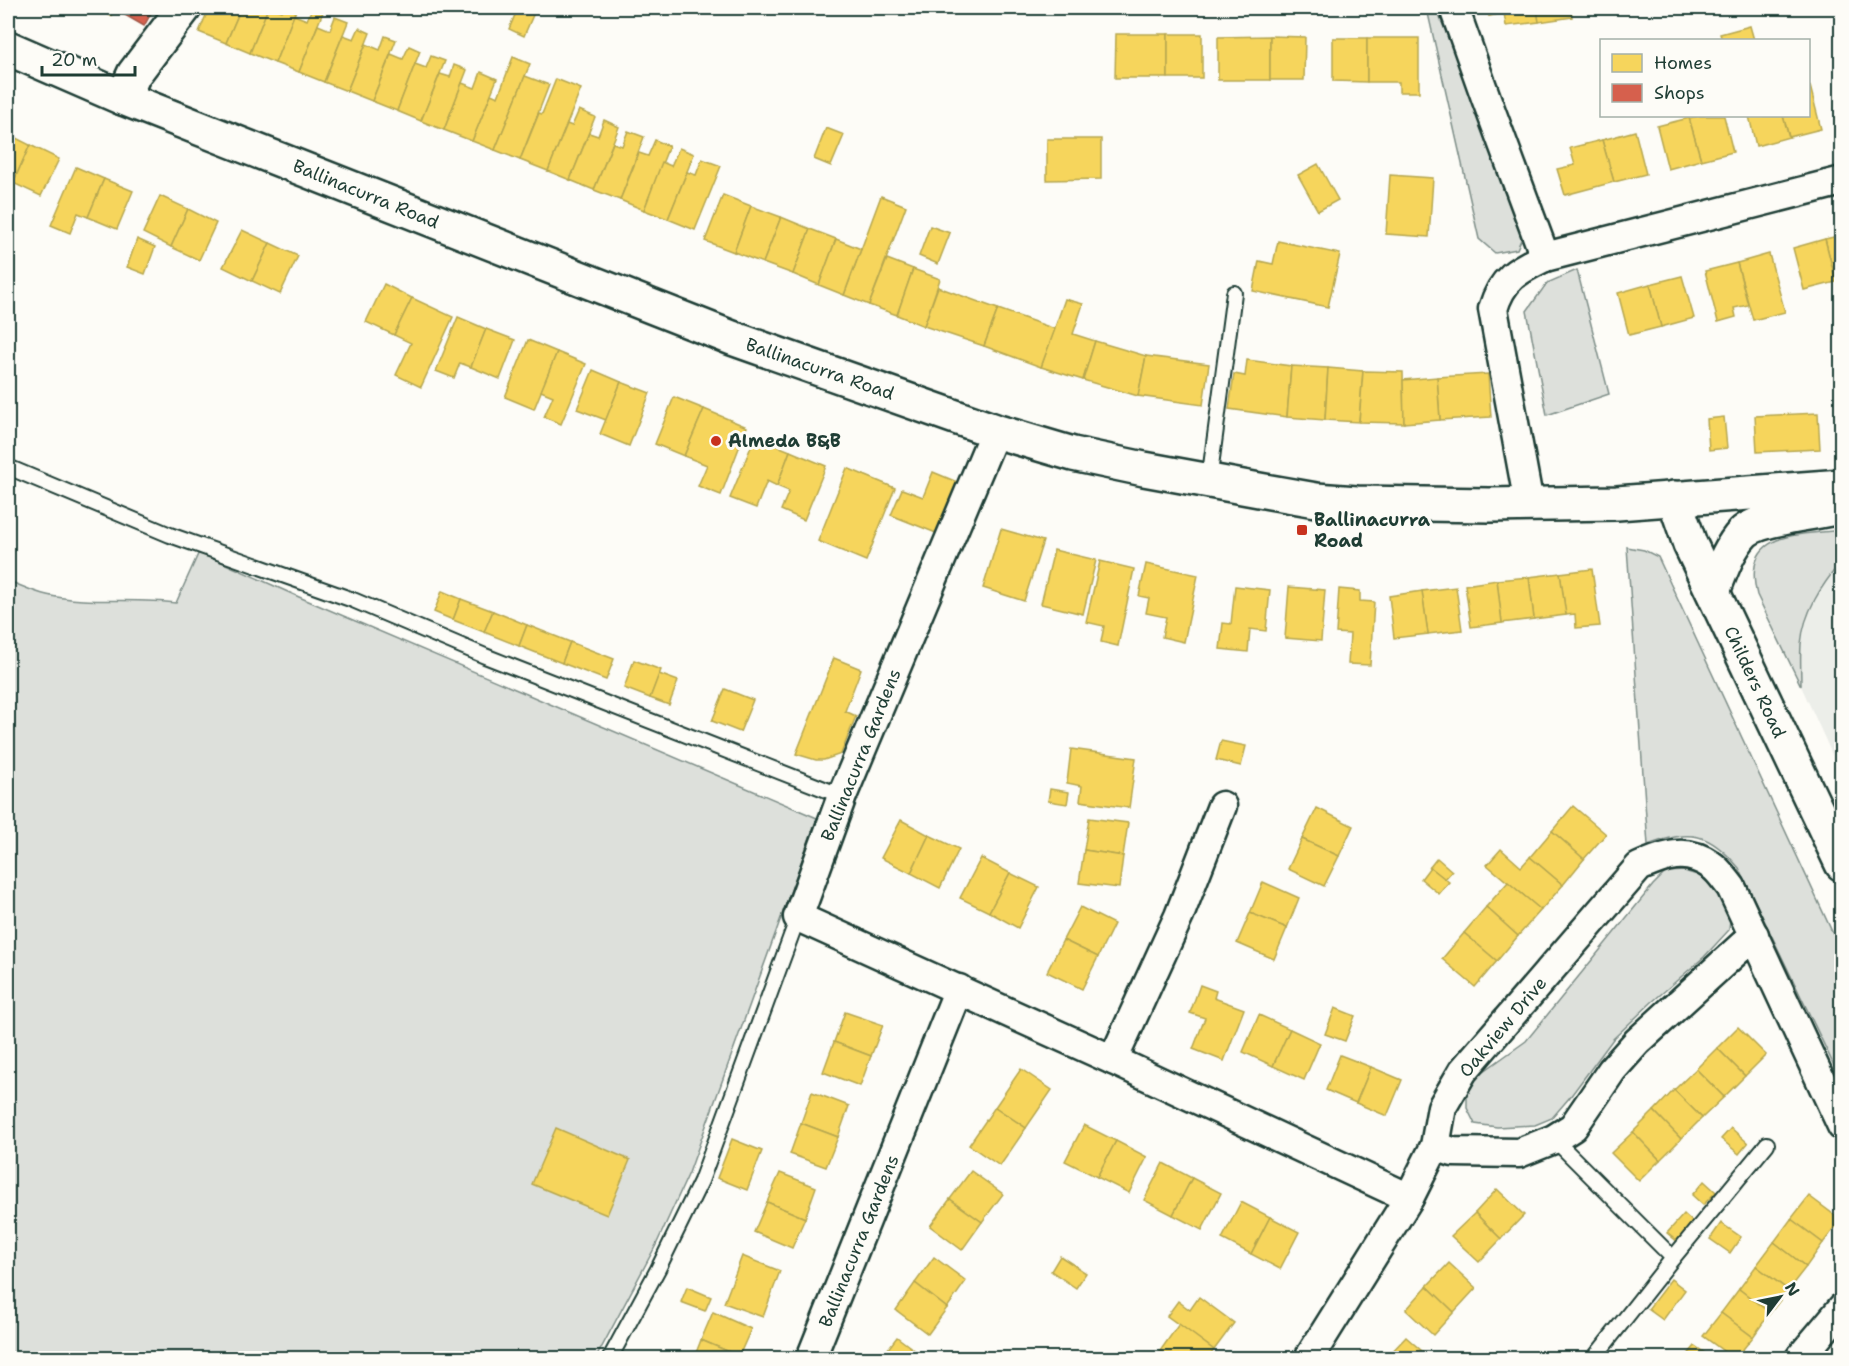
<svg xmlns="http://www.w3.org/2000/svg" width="1849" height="1366" viewBox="0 0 1849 1366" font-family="'Shantell Sans',sans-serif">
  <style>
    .built { fill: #eceee9 }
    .green { fill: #dde0db; stroke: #7e8e88; stroke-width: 1.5 }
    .homes { fill: #f6d55c; stroke: #b6a750; stroke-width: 1.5 }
    .shops { fill: #d6604d; stroke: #9f5646; stroke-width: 1.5 }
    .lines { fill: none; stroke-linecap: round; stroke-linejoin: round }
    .lane-casing { stroke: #1f3d34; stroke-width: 18 }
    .street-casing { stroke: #1f3d34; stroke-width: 33 }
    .secondary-casing { stroke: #1f3d34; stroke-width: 38 }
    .lane { stroke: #fdfcf7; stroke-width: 14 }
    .street { stroke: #fdfcf7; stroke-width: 28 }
    .secondary { stroke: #fdfcf7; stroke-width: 33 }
    .poi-dot { fill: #c8321e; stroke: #fdfcf7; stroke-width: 2 }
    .labels { text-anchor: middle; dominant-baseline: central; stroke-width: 6; stroke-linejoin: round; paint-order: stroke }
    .street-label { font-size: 18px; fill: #1f3d34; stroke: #fdfcf7 }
    .poi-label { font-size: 18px; font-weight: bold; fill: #1f3d34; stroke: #fdfcf7; text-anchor: start }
  </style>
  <rect width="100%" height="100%" fill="#fdfcf7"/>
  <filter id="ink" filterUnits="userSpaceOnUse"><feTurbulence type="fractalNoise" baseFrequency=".0167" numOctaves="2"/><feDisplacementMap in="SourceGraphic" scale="12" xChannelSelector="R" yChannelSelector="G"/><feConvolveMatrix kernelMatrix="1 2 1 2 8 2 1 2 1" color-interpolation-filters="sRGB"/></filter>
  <g filter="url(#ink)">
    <path class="built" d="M1841 562V774L1801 686V643L1810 607 1826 580Z"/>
    <g class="green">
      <path d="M1436 8 1526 228 1517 249 1495 253 1479 239 1427 9Z"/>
      <path d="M1577 270 1609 394 1547 415 1527 311 1547 283Z"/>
      <path d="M1841 530V562C1821 586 1804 612 1801 644 1800 658 1801 673 1801 686L1757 595C1741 530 1796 536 1841 530Z"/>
      <path d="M1627 547 1644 550 1658 557 1841 951V1080L1739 868C1709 832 1691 829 1648 845Z"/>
      <path d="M199 552 299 597 817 818 689 1173 656 1245 596 1358H8V581C20 585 33 592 47 595 88 605 133 597 176 603Z"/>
      <path d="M1684 871 1704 877 1718 891 1731 909 1729 930 1704 957 1652 1002 1613 1039 1570 1097 1552 1118 1535 1125 1497 1127 1475 1124 1467 1108V1089L1480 1074 1526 1041 1653 885 1666 872Z"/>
    </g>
    <g class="homes">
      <path d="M96 8H115L111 16Z"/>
      <path d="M209 8H241L226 43 199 32Z"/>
      <path d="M241 8H268L250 53 226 43Z"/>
      <path d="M268 8H274L282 11 284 8H297L275 63 250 53Z"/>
      <path d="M312 8 323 12 299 72 275 63 294 15 307 20Z"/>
      <path d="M518 8H536L524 36 509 29Z"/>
      <path d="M1488 8H1537L1539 22 1506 26 1504 13 1489 16Z"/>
      <path d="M1537 8H1571L1572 17 1539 22Z"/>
      <path d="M335 17 348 22 324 82 299 72 318 25 330 30Z"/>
      <path d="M1750 26 1754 40H1722L1720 34Z"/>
      <path d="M359 28 370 33 347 91 324 82 343 35 354 39Z"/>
      <path d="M1116 34H1168V78H1115Z"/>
      <rect x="1168" y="34" width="34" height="44"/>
      <path d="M385 36 396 40 372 101 347 91 366 44 380 50Z"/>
      <path d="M1270 36V80H1218V37Z"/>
      <path d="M1270 36 1305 37 1304 80H1270Z"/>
      <path d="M1333 38H1367V82L1333 81Z"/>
      <path d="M1367 38H1419V92H1399V82H1367Z"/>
      <path d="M409 46 420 51 397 111 372 101 391 54 403 59Z"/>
      <path d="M431 56 445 61 421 121 397 111 415 64 426 68Z"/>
      <path d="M513 57 530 64 495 150 472 141 491 94 498 97Z"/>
      <path d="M454 65 467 70 444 130 421 121 440 74 450 77Z"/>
      <path d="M481 72 497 79 472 141 444 130 462 83 475 88Z"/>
      <path d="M525 76 549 85 520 160 495 150Z"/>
      <path d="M556 79 581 89 548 171 520 160 539 113 542 114Z"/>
      <path d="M1810 86 1821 129 1789 137 1783 116H1808Z"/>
      <path d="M579 110 595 117 570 180 548 171 567 124 572 126Z"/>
      <path d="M1699 116H1724L1733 152 1701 160 1689 118Z"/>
      <path d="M1749 116H1783L1789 137 1756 146Z"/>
      <path d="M1689 118 1701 160 1668 169 1657 126Z"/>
      <path d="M604 120 619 127 594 190 570 180 589 133 598 136Z"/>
      <path d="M826 128 844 135 831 166 814 159Z"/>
      <path d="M628 131 644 137 620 200 594 190 613 143 622 146Z"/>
      <path d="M1635 131 1646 174 1614 182 1602 140Z"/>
      <path d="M8 134 30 145 13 183 8 180Z"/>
      <path d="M1047 139H1101V179L1047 180Z"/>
      <path d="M655 140 669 146 644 210 620 200 639 153 648 156Z"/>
      <path d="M1602 140 1614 182 1565 195 1557 169 1575 165 1570 148Z"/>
      <path d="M30 145 59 159 41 196 13 183Z"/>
      <path d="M679 148 694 154 668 219 644 210 662 162 671 166Z"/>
      <path d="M702 159 721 166 695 230 668 219 687 172 696 175Z"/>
      <path d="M1318 164 1338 200 1318 211 1298 175Z"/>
      <path d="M76 167 104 179 88 217 78 213 70 233 51 225Z"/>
      <path d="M1390 175 1433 178 1429 237 1386 234Z"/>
      <path d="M104 179 133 191 117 229 88 217Z"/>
      <path d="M723 195 751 206 734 252 705 241Z"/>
      <path d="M160 196 188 209 171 247 143 233Z"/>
      <path d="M881 196 906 206 869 305 844 295Z"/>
      <path d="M751 206 781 217 763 263 734 252Z"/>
      <path d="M188 209 216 223 199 260 171 247Z"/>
      <path d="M781 217 810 229 793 274 763 263Z"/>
      <path d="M930 226 950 233 938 264 919 256Z"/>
      <path d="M810 229 836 239 819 285 793 274Z"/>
      <path d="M242 230 270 243 252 281 223 267Z"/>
      <path d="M1842 235V280L1836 282 1825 239Z"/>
      <path d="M137 239 155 247 145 274 127 267Z"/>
      <path d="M836 239 861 249 844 295 819 285Z"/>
      <path d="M1825 239 1836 282 1804 290 1793 248Z"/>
      <path d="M1278 241 1340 254 1328 307 1253 291 1259 261 1273 264Z"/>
      <path d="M270 243 298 256 280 294 252 281Z"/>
      <path d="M1769 254 1785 312 1753 320 1737 263Z"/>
      <path d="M887 259 913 269 897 315 869 305Z"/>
      <path d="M1737 263 1748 305 1734 308 1736 317 1718 322 1705 271Z"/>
      <path d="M913 269 940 279 924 326 897 315Z"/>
      <path d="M1682 276 1694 318 1661 327 1650 284Z"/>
      <path d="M384 284 412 298 394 335 366 322Z"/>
      <path d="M1650 284 1661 327 1629 335 1618 293Z"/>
      <path d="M938 287 998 309 984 346 924 326Z"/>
      <path d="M412 298 453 317 421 387 396 375 411 343 394 335Z"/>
      <path d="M1065 299 1083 304 1073 334 1095 341 1083 380 1041 367Z"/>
      <path d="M998 309 1055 329 1041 367 984 346Z"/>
      <path d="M458 317 486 329 471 367 460 363 454 378 436 371Z"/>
      <path d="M486 329 515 340 500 379 471 367Z"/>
      <path d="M528 340 557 352 534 409 505 397Z"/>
      <path d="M1095 341 1146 356 1138 396 1083 380Z"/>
      <path d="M557 352 586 364 561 424 544 417 553 396 541 391Z"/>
      <path d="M1146 356 1209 364 1203 405 1138 396Z"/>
      <path d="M1247 360 1291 366 1287 417 1229 409 1234 374 1245 376Z"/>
      <path d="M1291 366 1328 368 1325 420 1287 417Z"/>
      <path d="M1328 368 1363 371 1359 422 1325 420Z"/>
      <path d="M593 370 621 382 606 420 577 409Z"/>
      <path d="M1363 371 1403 372 1404 423 1359 422Z"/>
      <path d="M1488 374 1491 417 1440 420 1437 377Z"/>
      <path d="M1437 377 1440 420 1404 423 1403 380Z"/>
      <path d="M621 382 650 393 629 446 600 434Z"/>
      <path d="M674 397 704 409 684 456 655 444Z"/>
      <path d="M704 409 747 427 721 495 698 486 707 465 684 456Z"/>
      <path d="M1818 413 1820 449 1757 452 1755 416Z"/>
      <path d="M1724 417 1727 448 1709 450 1707 419Z"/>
      <path d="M755 437 790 451 777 486 767 481 756 508 730 498Z"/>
      <path d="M790 451 826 466 804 520 781 510 789 491 777 486Z"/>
      <path d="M847 468 895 488 866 561 818 541Z"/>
      <path d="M933 472 957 482 936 533 891 515 902 489 923 497Z"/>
      <path d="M1001 529 1043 541 1024 601 983 588Z"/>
      <path d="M1054 550 1096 560 1083 614 1041 604Z"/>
      <path d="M1100 561 1134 569 1118 646 1101 642 1104 626 1086 622Z"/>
      <path d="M1146 564 1198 575 1184 642 1162 637 1166 617 1146 613 1149 598 1139 596Z"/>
      <path d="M1592 569 1600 626 1576 628 1575 614 1566 615 1560 573Z"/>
      <path d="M1560 573 1566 615 1534 619 1529 577Z"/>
      <path d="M1529 577 1534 619 1502 623 1497 580Z"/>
      <path d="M1497 580 1502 623 1471 627 1465 585Z"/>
      <path d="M1235 586 1270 590 1266 631 1250 629 1248 652 1220 649 1223 623 1231 624Z"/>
      <path d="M1289 587 1325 590 1321 641 1285 638Z"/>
      <path d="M1456 587 1462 630 1428 634 1422 591Z"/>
      <path d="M1339 589 1360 591V601L1374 602 1370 665 1348 664 1350 634 1336 633Z"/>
      <path d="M442 591 461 599 453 620 434 612Z"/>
      <path d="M1422 591 1428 634 1394 638 1389 596Z"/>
      <path d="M461 599 493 611 484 632 453 620Z"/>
      <path d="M493 611 527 625 519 646 484 632Z"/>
      <path d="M527 625 570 642 562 663 519 646Z"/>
      <path d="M570 642 614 659 606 680 562 663Z"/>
      <path d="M834 658 861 669 845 711 856 716 841 754 824 760H816L796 754Z"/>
      <path d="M634 660 661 670 650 698 624 688Z"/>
      <path d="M659 674 678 681 669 705 650 698Z"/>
      <path d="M725 689 753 700 740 732 712 721Z"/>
      <path d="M1221 741 1246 746 1241 766 1216 760Z"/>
      <path d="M1071 749 1136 758 1129 808 1080 801 1082 786 1067 783Z"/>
      <path d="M1050 789 1069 792 1067 804 1048 801Z"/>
      <path d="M1573 806 1606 834 1584 859 1552 831Z"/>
      <path d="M1317 808 1353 826 1339 856 1302 839Z"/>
      <path d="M1089 818 1128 823 1123 856 1084 850Z"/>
      <path d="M901 820 929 835 911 873 881 858Z"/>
      <path d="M1552 831 1584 859 1563 885 1530 857Z"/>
      <path d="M929 835 959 849 940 888 911 873Z"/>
      <path d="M1302 839 1339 856 1324 886 1288 869Z"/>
      <path d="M1501 849 1521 867 1530 857 1563 885 1541 910 1487 865Z"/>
      <path d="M1084 850 1123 856 1119 888 1079 883Z"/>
      <path d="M981 858 1010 873 989 912 960 898Z"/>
      <path d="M1437 858 1452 871 1445 879 1430 867Z"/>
      <path d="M1430 867 1449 882 1439 894 1421 879Z"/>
      <path d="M1010 873 1039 887 1018 928 989 912Z"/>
      <path d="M1263 882 1299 898 1287 928 1250 913Z"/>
      <path d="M1508 882 1541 910 1518 936 1486 907Z"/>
      <path d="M1080 907 1114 924 1098 957 1063 940Z"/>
      <path d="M1486 907 1518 936 1497 961 1464 933Z"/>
      <path d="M1250 913 1287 928 1274 959 1237 943Z"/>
      <path d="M1464 933 1497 961 1475 987 1442 959Z"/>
      <path d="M1063 940 1098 957 1082 989 1047 972Z"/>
      <path d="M1200 985 1216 991 1214 998 1244 1009 1224 1061 1193 1049 1205 1018 1190 1013Z"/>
      <path d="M1335 1008 1355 1016 1345 1041 1325 1034Z"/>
      <path d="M845 1012 883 1025 871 1056 834 1042Z"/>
      <path d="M1259 1015 1290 1029 1273 1066 1243 1052Z"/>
      <path d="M1738 1027 1766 1055 1745 1076 1717 1048Z"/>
      <path d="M1290 1029 1320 1043 1304 1080 1273 1066Z"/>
      <path d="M834 1042 871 1056 860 1086 823 1072Z"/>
      <path d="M1717 1048 1745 1076 1724 1097 1696 1069Z"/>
      <path d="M1340 1055 1371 1067 1356 1103 1326 1090Z"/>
      <path d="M1371 1067 1402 1080 1387 1116 1356 1103Z"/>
      <path d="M1021 1069 1052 1090 1026 1128 995 1107Z"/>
      <path d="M1696 1069 1724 1097 1702 1118 1674 1090Z"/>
      <path d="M1674 1090 1702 1118 1681 1139 1654 1111Z"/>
      <path d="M812 1092 849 1106 838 1137 801 1123Z"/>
      <path d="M995 1107 1026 1128 1000 1166 969 1145Z"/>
      <path d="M1654 1111 1681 1139 1660 1160 1633 1132Z"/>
      <path d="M801 1123 838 1137 826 1167 790 1154Z"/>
      <path d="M1084 1125 1116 1141 1097 1177 1065 1161Z"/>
      <path d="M556 1128 630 1160 607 1215 532 1184Z"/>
      <path d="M1731 1128 1748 1143 1739 1154 1721 1139Z"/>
      <path d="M1633 1132 1660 1160 1639 1181 1611 1153Z"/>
      <path d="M732 1139 762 1151 747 1190 717 1178Z"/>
      <path d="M1116 1141 1147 1157 1129 1193 1097 1177Z"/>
      <path d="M1163 1163 1192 1178 1173 1215 1144 1200Z"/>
      <path d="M971 1171 1003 1194 982 1222 950 1199Z"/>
      <path d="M780 1173 816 1187 805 1218 767 1202Z"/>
      <path d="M1192 1178 1221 1193 1202 1230 1173 1215Z"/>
      <path d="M1704 1181 1716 1192 1703 1205 1692 1195Z"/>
      <path d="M1497 1189 1524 1215 1501 1239 1475 1213Z"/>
      <path d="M1809 1196 1841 1220 1823 1243 1791 1219Z"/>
      <path d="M950 1199 982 1222 962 1250 930 1226Z"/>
      <path d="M767 1202 805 1218 792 1248 754 1232Z"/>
      <path d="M1241 1202 1270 1217 1251 1254 1222 1239Z"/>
      <path d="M1475 1213 1501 1239 1479 1262 1451 1236Z"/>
      <path d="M1684 1214 1695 1224 1679 1243 1667 1233Z"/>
      <path d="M1270 1217 1299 1232 1280 1269 1251 1254Z"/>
      <path d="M1791 1219 1823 1243 1806 1267 1774 1242Z"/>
      <path d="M1721 1223 1741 1237 1730 1253 1710 1239Z"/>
      <path d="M1774 1242 1806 1267 1788 1290 1756 1266Z"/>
      <path d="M742 1256 780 1271 763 1317 724 1303Z"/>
      <path d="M1060 1256 1086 1273 1076 1288 1051 1271Z"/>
      <path d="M934 1257 966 1281 947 1308 915 1283Z"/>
      <path d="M1449 1263 1476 1288 1454 1312 1427 1286Z"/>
      <path d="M1756 1266 1788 1290 1770 1313 1739 1289Z"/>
      <path d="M1671 1279 1685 1290 1663 1320 1648 1309Z"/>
      <path d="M915 1283 947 1308 928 1334 896 1310Z"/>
      <path d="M1427 1286 1454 1312 1433 1335 1406 1310Z"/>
      <path d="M687 1287 711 1297 705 1311 681 1302Z"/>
      <path d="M1739 1289 1770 1313 1753 1337 1721 1313Z"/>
      <path d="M1199 1297 1234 1323 1214 1350 1167 1316 1178 1301 1190 1310Z"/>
      <path d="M713 1312 751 1329 739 1356 701 1340Z"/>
      <path d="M1721 1313 1753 1337 1736 1358H1733L1703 1336Z"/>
      <path d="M1179 1324 1214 1350 1208 1358H1170L1160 1351Z"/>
      <path d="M897 1337 925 1358H881Z"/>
      <path d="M1406 1337 1430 1358H1386Z"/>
      <path d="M701 1340 739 1356 738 1358H694Z"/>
      <path d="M1695 1346 1712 1358H1685Z"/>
    </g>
    <path class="shops" d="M120 8H154L144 26 118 11Z"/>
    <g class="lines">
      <defs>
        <g id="lane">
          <path d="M8 467 170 535 353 600 485 656 842 796"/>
          <path d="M1209 481 1234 293"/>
          <path d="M1554 1139 1673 1258"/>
          <path d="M610 1358 658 1269 701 1181 798 917"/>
          <path d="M1594 1358 1673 1258 1767 1144"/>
        </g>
        <g id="street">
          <path d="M1454 8 1486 98 1545 257"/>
          <path d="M995 431 842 796 798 917 1113 1060 1409 1198"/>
          <path d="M1529 504 1493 309C1502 278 1518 270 1545 257L1842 181"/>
          <path d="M1113 1060 1179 916 1222 806"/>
          <path d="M1435 1146 1453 1152 1519 1153 1554 1139 1573 1127 1612 1070 1637 1042 1754 935"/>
          <path d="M811 1358 959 989"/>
          <path d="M1309 1358 1409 1198 1435 1146 1442 1107 1463 1071 1639 867C1664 856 1686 847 1711 865 1719 870 1725 880 1731 887L1842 1126"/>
          <path d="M1800 1358 1842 1308"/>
        </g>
        <g id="secondary">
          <path d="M8 48 123 98 732 338 995 431 1073 454 1144 469 1270 492 1316 500 1357 503 1490 505 1617 503 1842 486"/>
          <path d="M123 98 134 74 184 8"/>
          <path d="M1674 498 1690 544 1842 864"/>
          <path d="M1713 591C1721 572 1728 549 1743 533 1757 518 1819 512 1842 507"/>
        </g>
      </defs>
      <use href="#lane" class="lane-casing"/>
      <use href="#street" class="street-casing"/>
      <use href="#secondary" class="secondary-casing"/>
      <use href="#lane" class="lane"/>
      <use href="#street" class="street"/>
      <use href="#secondary" class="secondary"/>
    </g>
  </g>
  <g class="poi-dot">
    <circle cx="716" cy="441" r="6"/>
    <rect x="1296" y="524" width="12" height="12" rx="3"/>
  </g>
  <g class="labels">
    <g class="street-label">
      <text transform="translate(366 194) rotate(22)">Ballinacurra Road</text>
      <text transform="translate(820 369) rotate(19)">Ballinacurra Road</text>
      <text transform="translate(1755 682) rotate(65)">Childers Road</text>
      <text transform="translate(861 755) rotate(-68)">Ballinacurra Gardens</text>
      <text transform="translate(1503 1027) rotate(-50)">Oakview Drive</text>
      <text transform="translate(859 1241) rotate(-68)">Ballinacurra Gardens</text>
    </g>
    <g class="poi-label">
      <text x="728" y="441">Almeda B&amp;B</text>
      <text x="1314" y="520">Ballinacurra<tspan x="1314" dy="21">Road</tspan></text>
    </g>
  </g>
  <rect width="1849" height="1366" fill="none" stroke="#fdfcf7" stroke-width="30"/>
  <rect x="15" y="15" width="1819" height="1336" fill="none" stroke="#1f3d34" stroke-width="2" filter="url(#ink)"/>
  <rect x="1600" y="39" width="210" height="78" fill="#fdfcf7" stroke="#a4b0a9" stroke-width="1.5"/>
  <rect x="1612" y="54" width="30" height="18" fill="#f6d55c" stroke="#a4b0a9" stroke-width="1.5"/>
  <text x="1654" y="69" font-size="18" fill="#1f3d34">Homes</text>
  <rect x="1612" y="84" width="30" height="18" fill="#d6604d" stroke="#a4b0a9" stroke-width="1.5"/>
  <text x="1654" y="99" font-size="18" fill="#1f3d34">Shops</text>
  <g transform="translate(1780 1297) rotate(58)" stroke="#fdfcf7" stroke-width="4.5" paint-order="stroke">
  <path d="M0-4.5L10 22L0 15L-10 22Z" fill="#1f3d34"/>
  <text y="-9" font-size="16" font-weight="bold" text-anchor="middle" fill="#1f3d34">N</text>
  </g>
  <path d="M42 66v9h93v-9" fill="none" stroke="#1f3d34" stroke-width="3"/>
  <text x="51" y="66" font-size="18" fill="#1f3d34" stroke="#fdfcf7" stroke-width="4.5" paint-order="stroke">20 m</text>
</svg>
